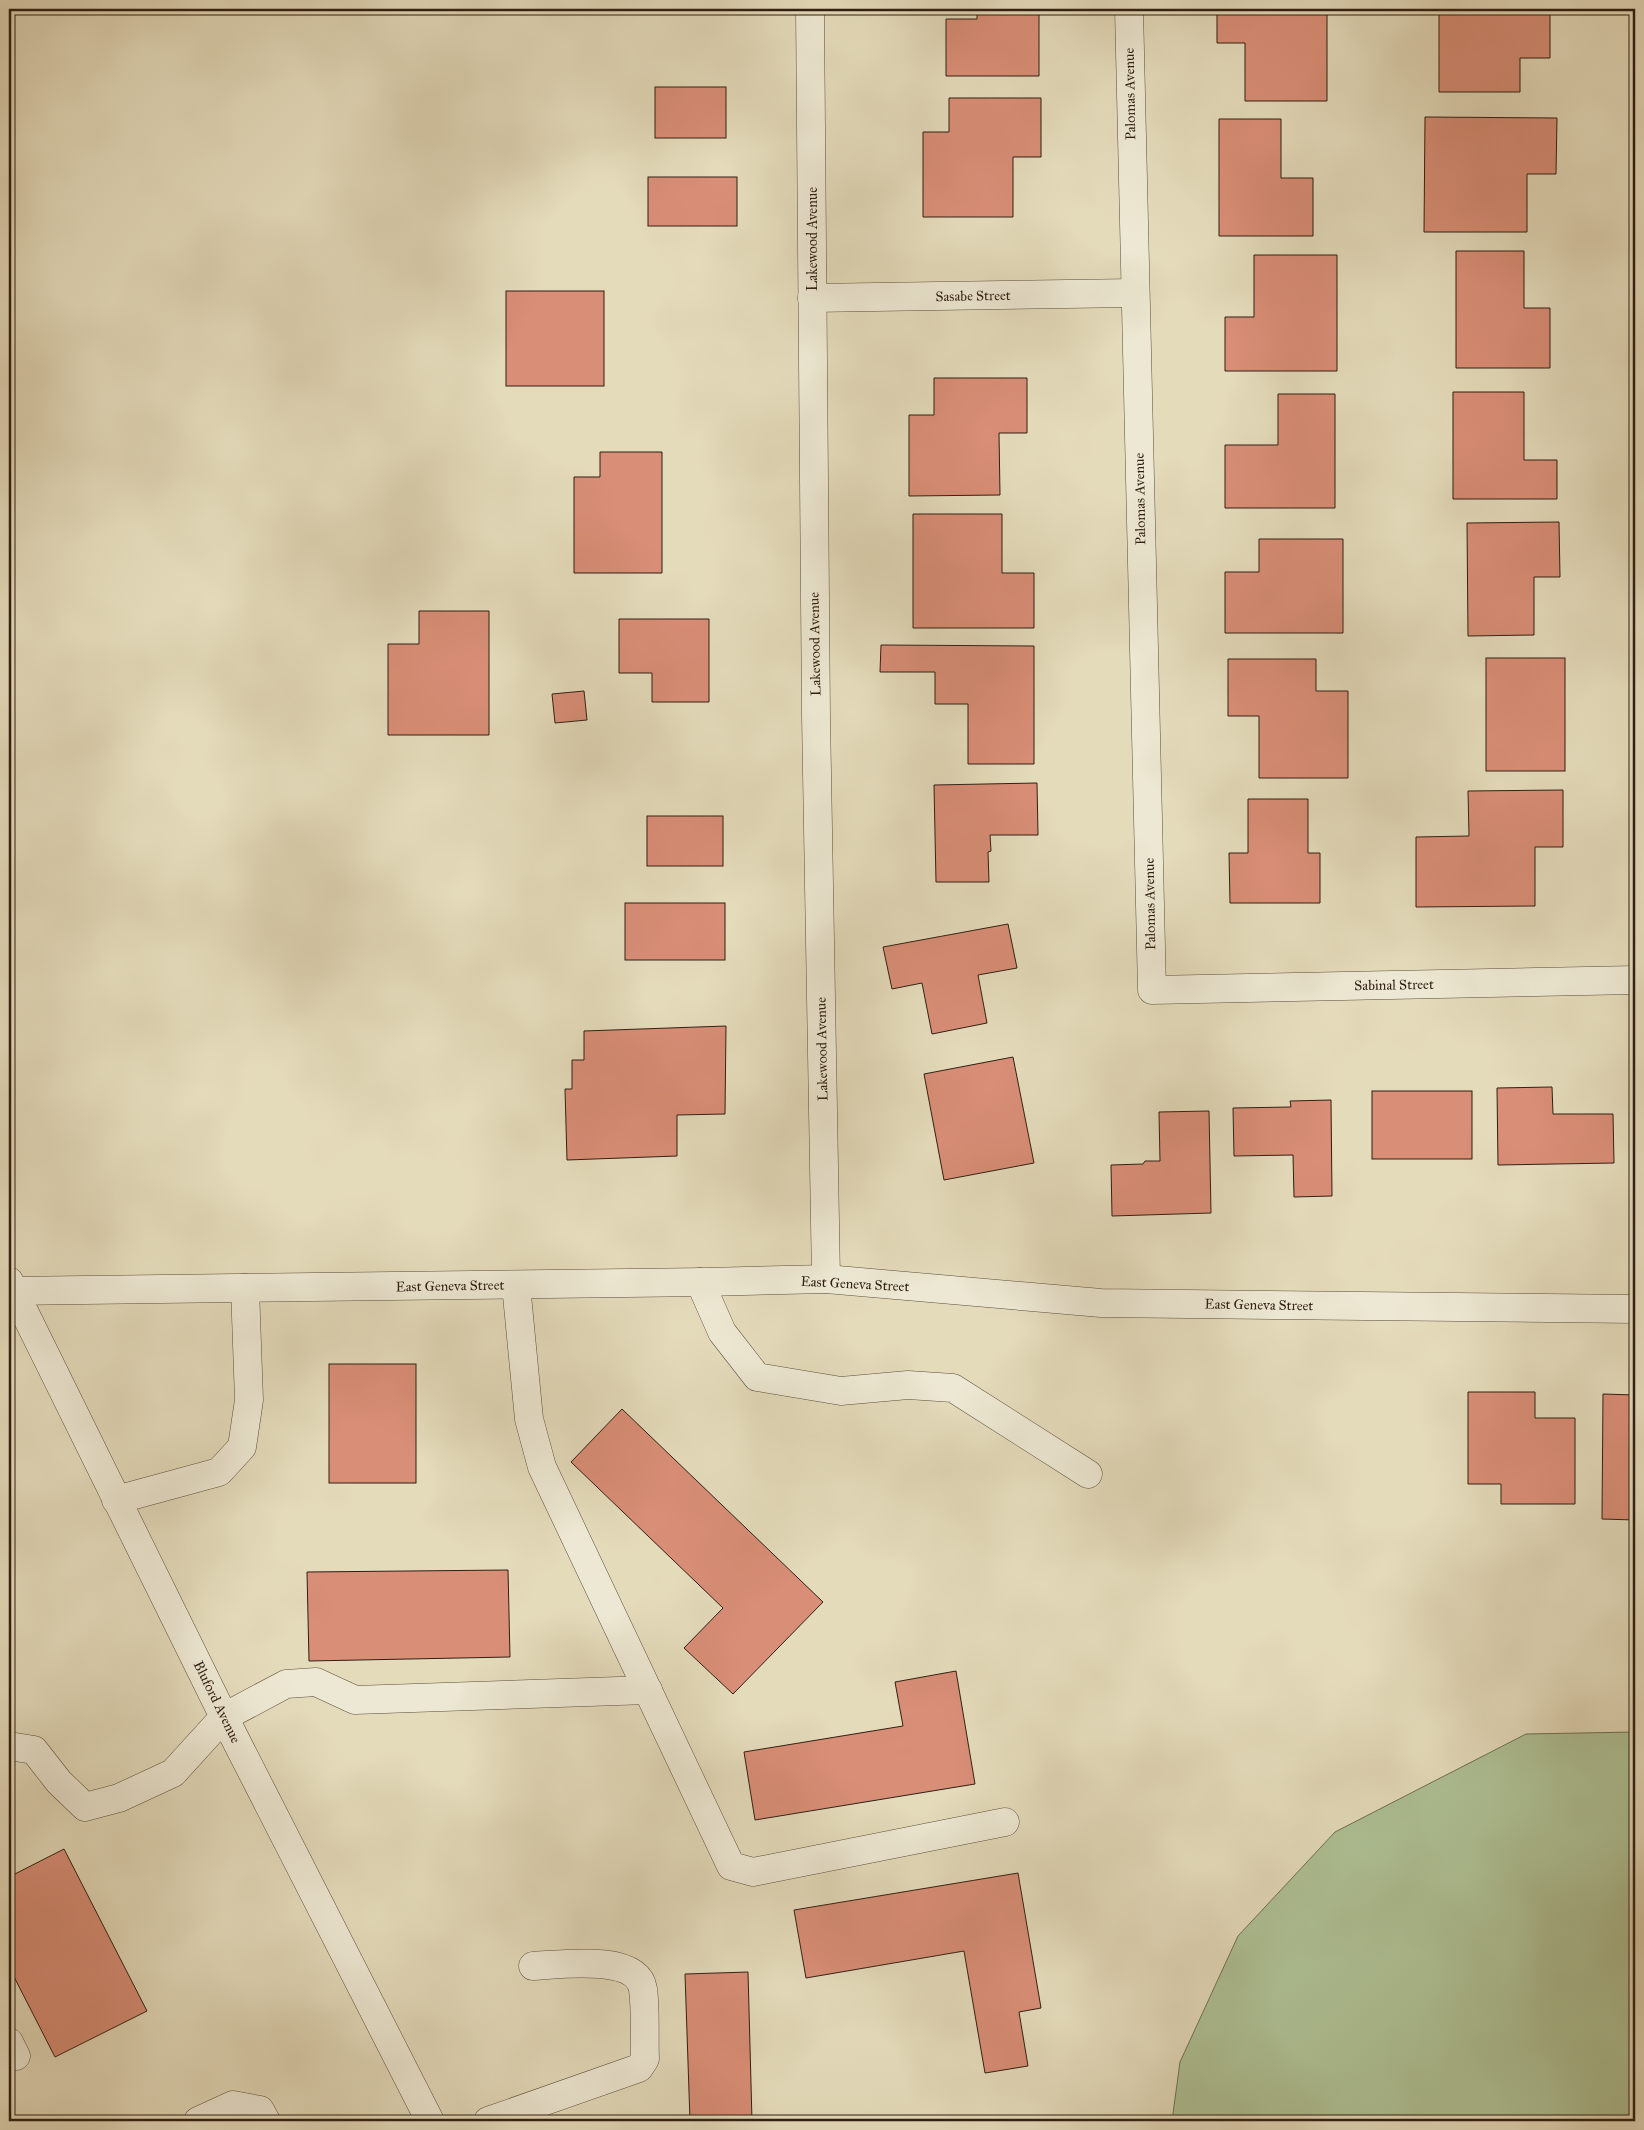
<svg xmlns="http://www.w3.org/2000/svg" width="1644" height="2130" viewBox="0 0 1644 2130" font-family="'IM FELL Great Primer',serif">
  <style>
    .green { fill: #aec195; stroke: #6f7054 }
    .building { fill: #d98e77; stroke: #301f13 }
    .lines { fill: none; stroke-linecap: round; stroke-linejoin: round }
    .minor-casing { stroke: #5d4e3d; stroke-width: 29 }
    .minor { stroke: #ede8d3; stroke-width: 28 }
    .labels { text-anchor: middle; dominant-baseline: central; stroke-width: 4; stroke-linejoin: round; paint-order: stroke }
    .street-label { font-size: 14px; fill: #301f13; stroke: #ede8d3 }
  </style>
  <rect width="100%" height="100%" fill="#e4dbbb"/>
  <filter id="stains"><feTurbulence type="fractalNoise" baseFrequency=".004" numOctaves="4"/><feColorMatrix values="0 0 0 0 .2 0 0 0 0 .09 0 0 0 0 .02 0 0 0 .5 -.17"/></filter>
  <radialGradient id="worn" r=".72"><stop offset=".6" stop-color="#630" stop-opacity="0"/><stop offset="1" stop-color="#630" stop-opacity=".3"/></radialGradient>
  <path class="green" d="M1635 1732V2121H1172L1180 2062 1238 1936 1335 1832 1526 1734Z"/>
  <g class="building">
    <rect x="346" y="9" width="59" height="2"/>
    <path d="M977 9H1039V76H946V19H977Z"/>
    <path d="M1217 9H1327V101H1245V43H1217Z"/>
    <path d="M1439 9H1550V58H1520V92H1439Z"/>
    <rect x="655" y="87" width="71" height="51"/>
    <path d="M949 98H1041V157H1013V217H923V132H949Z"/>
    <path d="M1425 117 1557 118 1556 174H1527V232H1424Z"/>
    <path d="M1219 119H1281V178H1313V236H1219Z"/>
    <rect x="648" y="177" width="89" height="49"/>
    <path d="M1456 251H1524V308H1550V368H1456Z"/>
    <path d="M1254 255H1337V371H1225V317H1254Z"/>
    <rect x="506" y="291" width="98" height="95"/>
    <path d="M934 378H1027V433H999L1000 495 909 496V415H934Z"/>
    <path d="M1453 392H1524V460H1557V499H1453Z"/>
    <path d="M1278 394H1335V508H1225V445H1278Z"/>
    <path d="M600 452H662V573H574V477H600Z"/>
    <path d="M913 514H1002V573H1034V628H913Z"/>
    <path d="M1559 522 1560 577H1534V635L1468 636 1467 523Z"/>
    <path d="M1259 539H1343V633H1225V572H1259Z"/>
    <path d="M419 611H489V735H388V644H419Z"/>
    <path d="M619 619H709V702H652V673H619Z"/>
    <path d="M881 645 1034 646V764H968V704H935V672H880Z"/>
    <rect x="1486" y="658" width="79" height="113"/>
    <path d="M1228 659H1316V691H1348V778H1259V716H1228Z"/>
    <path d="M584 691 587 720 555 723 552 694Z"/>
    <path d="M1037 783 1038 835H990L991 851 988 852 989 882H936L934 785Z"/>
    <path d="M1563 790V847H1535V906L1416 907V837L1469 836 1468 791Z"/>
    <path d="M1248 799H1308V853H1320V903H1230L1229 853H1248Z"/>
    <rect x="647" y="816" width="76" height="50"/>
    <rect x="625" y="903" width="100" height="57"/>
    <path d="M1008 924 1017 968 978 975 987 1023 932 1034 922 983 892 989 883 947Z"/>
    <path d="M726 1026 725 1114 677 1115V1156L567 1160 565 1089H572V1060H584V1031Z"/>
    <path d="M1013 1057 1034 1163 944 1180 924 1074Z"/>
    <path d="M1632 1081H1635L1634 1141Z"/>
    <path d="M1552 1087 1553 1114H1613L1614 1163 1498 1165 1497 1088Z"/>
    <rect x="1372" y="1091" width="100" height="68"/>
    <path d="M1331 1100 1332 1196 1294 1197 1293 1155 1234 1156 1233 1108 1291 1107 1290 1101Z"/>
    <path d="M1209 1111 1211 1213 1112 1216 1111 1165 1143 1164 1145 1161H1160L1159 1112Z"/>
    <rect x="329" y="1364" width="87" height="119"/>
    <path d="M1468 1392H1535V1418H1575V1504H1501V1484H1468Z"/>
    <path d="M1603 1394 1635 1395V1520L1602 1519Z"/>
    <path d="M622 1409 823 1602 733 1694 684 1648 723 1608 571 1462Z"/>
    <path d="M508 1570 510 1657 309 1661 307 1572Z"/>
    <path d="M956 1671 975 1784 755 1820 744 1752 903 1726 895 1682Z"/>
    <path d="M64 1849 147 2011 55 2057 9 1967V1877Z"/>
    <path d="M1018 1873 1041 2008 1019 2012 1028 2066 985 2073 964 1951 806 1978 794 1910Z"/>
    <path d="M748 1972 752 2121H690L685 1974Z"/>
  </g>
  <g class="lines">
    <defs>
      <g id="minor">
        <path d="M810 9 816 716 826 1279"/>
        <path d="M1129 9 1152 990 1635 980"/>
        <path d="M812 298 1134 293"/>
        <path d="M9 1281 224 1717 430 2121"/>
        <path d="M700 1282 722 1332 757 1377 841 1391 908 1385 953 1388 1088 1474"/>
        <path d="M516 1285 529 1419 542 1467 731 1866 753 1872 1005 1822"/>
        <path d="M9 1291 706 1282 826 1279 1101 1303 1635 1309"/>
        <path d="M116 1500 219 1472 242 1447 249 1400 245 1288"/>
        <path d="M9 1746 34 1750 59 1782 85 1807 119 1798 173 1773 224 1717 286 1684 316 1682 355 1700 648 1690"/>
        <path d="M9 2042 16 2056"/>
        <path d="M198 2121 233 2105 260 2110 266 2121"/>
        <path d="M488 2121 639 2068 645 2059C644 2036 646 2011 643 1989 637 1953 559 1965 533 1966"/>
      </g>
    </defs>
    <use href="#minor" class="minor-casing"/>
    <use href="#minor" class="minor"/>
  </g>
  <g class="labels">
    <g class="street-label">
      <text transform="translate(1130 94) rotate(-91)">Palomas Avenue</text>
      <text transform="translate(812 239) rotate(-90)">Lakewood Avenue</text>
      <text transform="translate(973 296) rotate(-1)">Sasabe Street</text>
      <text transform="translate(1140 499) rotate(-91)">Palomas Avenue</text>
      <text transform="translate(815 644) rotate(-91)">Lakewood Avenue</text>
      <text transform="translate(1150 904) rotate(-91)">Palomas Avenue</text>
      <text transform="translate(1394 985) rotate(-1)">Sabinal Street</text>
      <text transform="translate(822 1049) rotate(-91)">Lakewood Avenue</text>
      <text transform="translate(855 1284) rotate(3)">East Geneva Street</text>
      <text transform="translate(450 1286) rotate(-1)">East Geneva Street</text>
      <text transform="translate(1259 1305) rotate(1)">East Geneva Street</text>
      <text transform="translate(217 1702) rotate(64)">Bluford Avenue</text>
    </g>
  </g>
  <rect width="1644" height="2130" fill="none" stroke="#e4dbbb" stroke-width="30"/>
  <rect x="10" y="10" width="1624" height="2110" fill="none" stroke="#301f13" stroke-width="2.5"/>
  <rect x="15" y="15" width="1614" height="2100" fill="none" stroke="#301f13"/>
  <rect width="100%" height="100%" filter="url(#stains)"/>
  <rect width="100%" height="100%" fill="url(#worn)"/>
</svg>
